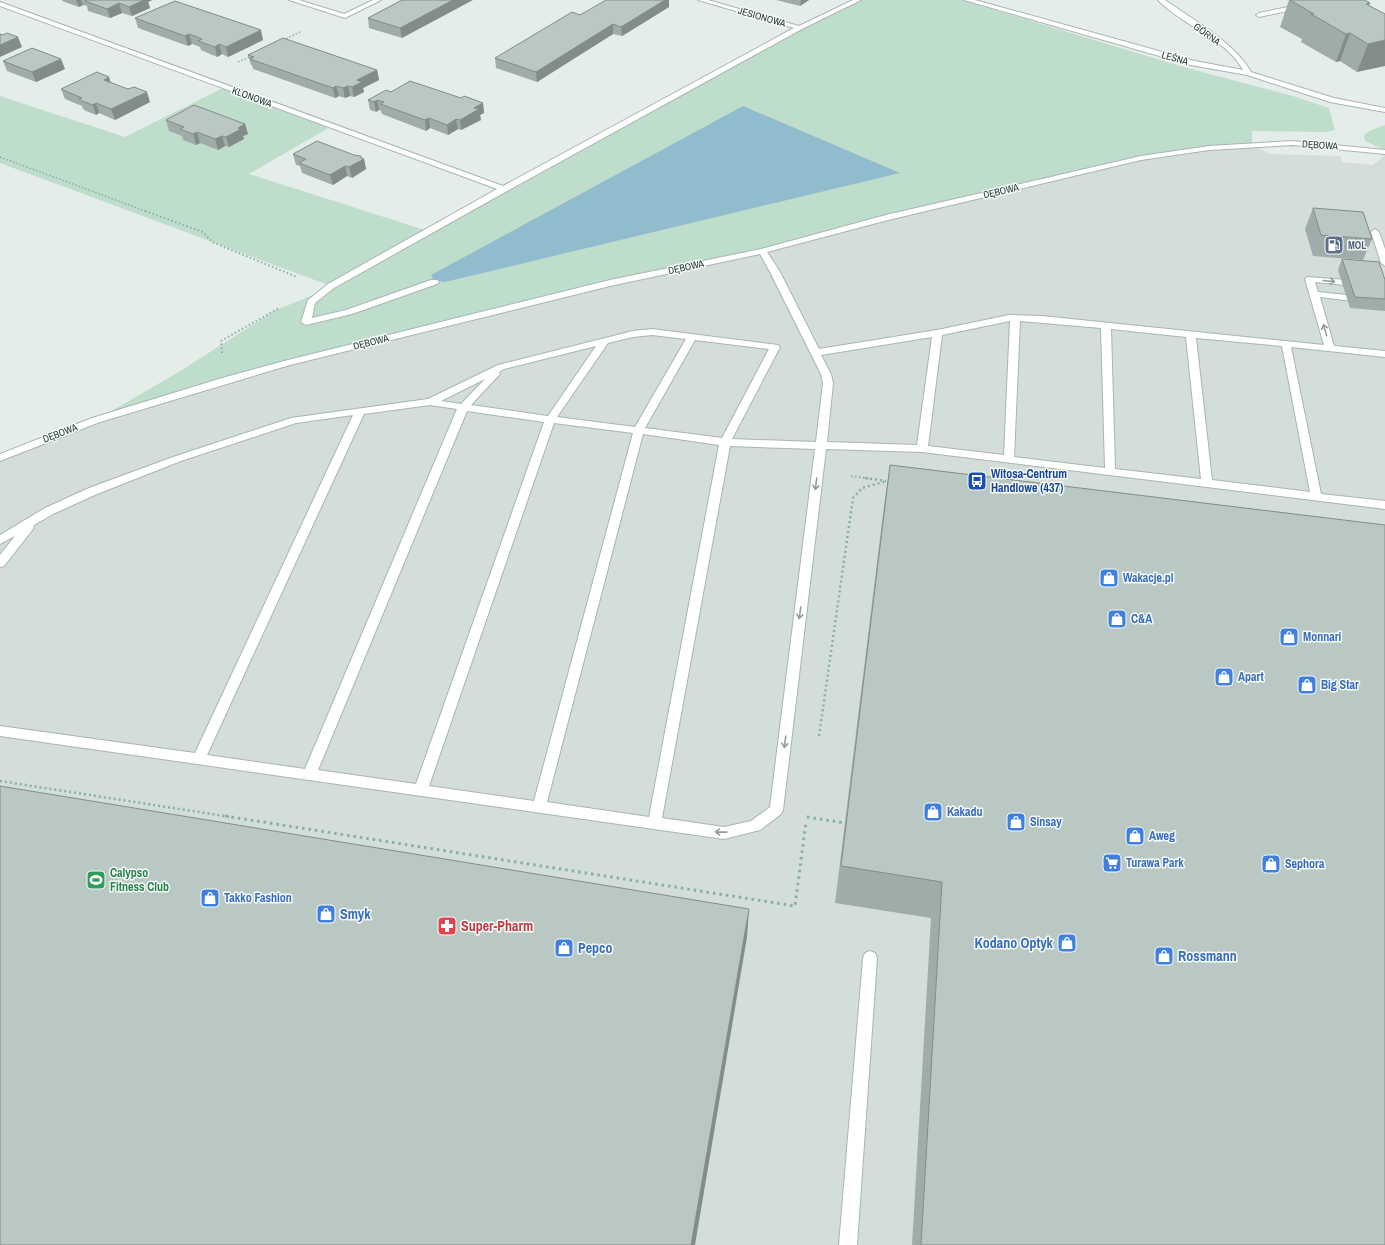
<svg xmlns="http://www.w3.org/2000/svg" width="1385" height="1245" viewBox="0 0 1385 1245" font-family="'Archivo Narrow',sans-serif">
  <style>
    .built { fill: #d3ddda }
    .green { fill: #bfddcb }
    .water { fill: #91bcce }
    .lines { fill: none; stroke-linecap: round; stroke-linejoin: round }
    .minor-casing { stroke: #a8b5b3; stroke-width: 2 }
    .path-far3 { stroke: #87afa8; stroke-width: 1.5; stroke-dasharray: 1.5 2; stroke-linecap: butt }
    .path-far2 { stroke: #87afa8; stroke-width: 2; stroke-dasharray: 1.5 2.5; stroke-linecap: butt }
    .path-far1 { stroke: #87afa8; stroke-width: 2.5; stroke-dasharray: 2 3; stroke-linecap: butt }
    .path { stroke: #87afa8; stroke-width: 3; stroke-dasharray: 2.5 4; stroke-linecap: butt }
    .minor { fill: #fff; fill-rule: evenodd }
    .wall { fill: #a0aca9 }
    .shaded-wall { fill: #828c89 }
    .building { fill: #bac8c4; stroke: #828c89 }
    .oneway { stroke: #929e9d }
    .labels { text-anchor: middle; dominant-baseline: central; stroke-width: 3; stroke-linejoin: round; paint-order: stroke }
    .far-street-label { font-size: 10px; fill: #253e3b; stroke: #f5faf8 }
    .far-service-label { font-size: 10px; font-weight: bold; fill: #4e5e75; stroke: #f5faf8; text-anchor: start }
    .transit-label { font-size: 12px; font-weight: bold; fill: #164399; stroke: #f5faf8; text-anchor: start }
    .shop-label { font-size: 12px; font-weight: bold; fill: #366cbe; stroke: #f5faf8; text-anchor: start }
    .leisure-label { font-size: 12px; font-weight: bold; fill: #27864d; stroke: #f5faf8; text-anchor: start }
    .near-shop-label { font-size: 14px; font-weight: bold; fill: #366cbe; stroke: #f5faf8; text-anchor: start }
    .near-health-label { font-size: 14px; font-weight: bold; fill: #be3a42; stroke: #f5faf8; text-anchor: start }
  </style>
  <rect width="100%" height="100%" fill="#e5edeb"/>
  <path class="built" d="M1252 145 1270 154 1340 156 1342 162 1373 165 1385 155V1245H0V458L96 420 371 342 833 233 1141 158Z"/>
  <g class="green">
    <path d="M858 0H962L1187 68 1293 96 1329 108 1335 130 1326 132 1252 131V145L1175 152 833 233 610 283 371 342 96 420 177 373 276 310 326 290 331 286 0 163V96L125 137 225 87 332 126 249 174 428 231 800 28Z"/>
    <path d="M1385 125V150L1365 141 1364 135 1369 131Z"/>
  </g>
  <path class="water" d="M743 106 900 173 445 282 434 280 431 275Z"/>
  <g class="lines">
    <defs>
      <g id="minor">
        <path d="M289 0H299L344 14 373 0H381L345 18Z"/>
        <path d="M698 0H708L799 26 853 0H861L802 29 507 191 334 288 315 303 312 318 346 310 431 280H437L439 282 437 284 352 314 306 325 301 322 308 300 328 284 497 189 0 6V2L503 186 794 28Z"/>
        <path d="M964 0H975L1195 61 1243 70C1226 38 1181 25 1158 0H1165C1192 19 1235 43 1251 72L1334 98 1385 108V112L1330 102 1247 75 1191 65Z"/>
        <path d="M1321 0H1334L1331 2 1259 17 1256 15 1259 13Z"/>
        <path d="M1293 141 1385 150V154L1293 145 1209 150 1141 160 888 220 767 252 780 272 819 349 937 330 1009 315 1042 316 1324 345 1305 279 1307 277 1385 283V289L1315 282 1318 292 1385 299V305L1320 297 1334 346 1385 351V357L1291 347 1321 494 1385 501V509L922 452 826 449 783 810 781 814 760 830 724 839 0 736V726L195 753 353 415 296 423 181 461 97 494 53 514 34 525 33 529 4 566 0 567V555L15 536 0 544V535L45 508 89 488 173 457 291 418 428 399 498 365 633 331 652 329 778 345 780 347 732 439 816 442 823 383 821 374 770 272 760 254 610 286 290 365 100 422 0 461V454L92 418 222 378 284 361 610 280 761 249 886 215 1141 156 1209 146ZM1010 321 1004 455 928 446 942 335ZM1020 321 1101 328 1105 468 1014 457ZM1111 329 1186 337 1201 479 1115 469ZM652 335 686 339 635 427 557 417 608 343 633 337ZM932 337 917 445 827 442 833 383 831 374 821 355ZM1196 338 1282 346 1310 492 1212 480ZM695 340 769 349 722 438 645 428ZM596 346 548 416 471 405 498 376 500 374 499 372 504 369ZM485 379 461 404 441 401ZM430 405 457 409 305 769 207 755 364 414ZM467 411 544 422 416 784 318 770ZM554 423 633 433 534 801 429 786ZM643 434 719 445 649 817 547 802ZM730 446 815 449 770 807 751 821 724 827 662 818Z"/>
        <path d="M1375 229 1379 232 1385 249V266L1381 263 1371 232Z"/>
        <path d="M870 951 875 953 877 958 857 1245H839L863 958 865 953Z"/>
      </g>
    </defs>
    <use href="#minor" class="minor-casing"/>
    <g class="path-far3">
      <path d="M283 40 302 31"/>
      <path d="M238 62 252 56"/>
      <path d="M0 157 148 212"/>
    </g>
    <g class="path-far2">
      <path d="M145 211 203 232 212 242 297 277"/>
      <path d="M222 353 221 341 279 308"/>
      <path d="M851 476 872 479"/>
    </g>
    <g class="path-far1">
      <path d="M865 478 886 481"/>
      <path d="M819 736 853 498 862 488 887 481"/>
      <path d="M0 781 231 817"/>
      <path d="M807 817H809"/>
    </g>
    <g class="path">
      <path d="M225 816 795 906 806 822"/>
      <path d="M807 817 845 823"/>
    </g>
    <use href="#minor" class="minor"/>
  </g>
  <g class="wall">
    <path d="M62 0H152L148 2 150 8 132 16 122 13 110 18 88 11 87 6 83 5 79 7 62 1Z"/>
    <path d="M402 0V38L369 28 368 18Z"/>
    <path d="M776 0H809L800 6Z"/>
    <path d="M1289 0H1365L1370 3 1369 6 1385 14 1357 72 1340 61 1336 62 1301 42 1302 39 1280 27Z"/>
    <path d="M669 7 622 36 613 34 537 82 496 68 495 58 580 15Z"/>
    <path d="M135 18 263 40 228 57 222 54 217 57 201 50 200 47 192 44 188 46 138 28Z"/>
    <path d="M248 55 377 70 379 80 363 88 364 92 354 97 350 96 345 98 339 96 335 98 253 69 252 65H251Z"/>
    <path d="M3 61 65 69 36 82 7 71Z"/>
    <path d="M110 82 150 102 115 120 99 113 96 115 86 111 83 109 82 106 65 99 61 89Z"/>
    <path d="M391 92 461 98 483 103 484 113 480 115 481 120 461 130 458 129 448 135 430 128 426 131 382 114 381 111 379 110 376 112 370 110 368 100Z"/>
    <path d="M166 120 245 124 248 134 243 136 244 139 229 147 225 146 218 150 200 143 196 145 183 140 182 136 169 131Z"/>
    <path d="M293 154 362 158 364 159 366 169 352 178 347 176 333 185 302 173 300 166 296 165Z"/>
    <path d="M1313 208 1372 239 1363 260 1313 256 1305 229Z"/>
    <path d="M1342 259 1385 280V311L1350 308 1338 270Z"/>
    <path d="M890 465 1385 1245H912L931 918 835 903 884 506Z"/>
  </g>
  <g class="shaded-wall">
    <path d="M76 0H81L83 5 79 7Z"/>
    <path d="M139 0H152L148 2 150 8 132 16 129 7Z"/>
    <path d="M453 0H473L402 38 400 28Z"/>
    <path d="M665 0H669V7L622 36 621 27Z"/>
    <path d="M801 0H809L800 6Z"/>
    <path d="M119 3 122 13 110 18 107 9Z"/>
    <path d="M613 24V34L537 82 536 72Z"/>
    <path d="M261 30 263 40 228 57 226 47Z"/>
    <path d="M1350 33 1340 61 1336 62 1346 34Z"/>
    <path d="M189 34 192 44 188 46 185 36Z"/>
    <path d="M18 37 22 47 0 57V45Z"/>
    <path d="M1385 40V66L1357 72 1368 44Z"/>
    <path d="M219 44 222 54 217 57 215 47Z"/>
    <path d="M61 59 65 69 36 82 32 72Z"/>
    <path d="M377 70 379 80 363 88 364 92 354 97 352 87 357 80Z"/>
    <path d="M109 77 112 87 104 80Z"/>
    <path d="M336 86 339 96 335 98 333 88Z"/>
    <path d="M348 86 350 96 345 98 343 88Z"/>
    <path d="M147 92 150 102 115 120 111 109Z"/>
    <path d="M377 100 379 110 376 112 374 102Z"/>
    <path d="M96 103 99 113 96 115 93 105Z"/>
    <path d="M483 103 484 113 480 115 481 120 461 130 460 120 474 108Z"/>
    <path d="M429 118 430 128 426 131 425 120Z"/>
    <path d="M456 119 458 129 448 135 447 125Z"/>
    <path d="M245 124 248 134 243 136 244 139 229 147 226 137 238 128Z"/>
    <path d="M197 132 200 143 196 145 193 134Z"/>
    <path d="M222 136 225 146 218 150 215 139Z"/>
    <path d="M361 156 362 160 364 159 366 169 352 178 349 167Z"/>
    <path d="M345 166 347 176 333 185 330 175Z"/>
    <path d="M749 909 747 937 695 1245H691Z"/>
  </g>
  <g class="building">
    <path d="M87 0H144L129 7 119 3 107 9 85 1Z"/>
    <path d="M402 0H453L400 28 368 18Z"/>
    <path d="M606 0H665L621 27 613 24 536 72 495 58 572 12 580 15Z"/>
    <path d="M1290 0H1365L1370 3 1366 4 1385 14V40L1368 44 1350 33 1346 34 1311 14H1314Z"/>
    <path d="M175 1 261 30 226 47 219 44 215 47 198 41 202 39 195 36 189 34 185 36 135 18Z"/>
    <path d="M7 33 18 37 0 45V34L3 35Z"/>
    <path d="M283 38 377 70 357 80 362 82 352 87 348 86 343 88 336 86 333 88 250 59 254 57 248 55Z"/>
    <path d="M32 48 61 59 32 72 3 61Z"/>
    <path d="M97 72 109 77 104 80 128 89 134 87 147 92 111 109 96 103 93 105 82 101 79 99 82 98 61 89Z"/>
    <path d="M410 81 461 98 464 96 483 103 474 108 479 109 460 120 456 119 447 125 429 118 425 120 380 104 384 102 377 100 374 102 368 100 386 90 391 92Z"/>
    <path d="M194 105 245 124 238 128 241 129 226 137 222 136 215 139 197 132 193 134 180 129 184 127 166 120Z"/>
    <path d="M317 141 354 155 361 156V158L364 159 349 167 345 166 330 175 299 163 306 159 293 154Z"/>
    <path d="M1313 208 1363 212 1372 239 1321 235Z"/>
    <path d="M1342 259 1379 262 1385 280V299L1355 297Z"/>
    <path d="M890 465 1385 525V1245H921L942 882 841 866Z"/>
    <path d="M0 786 749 909 691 1245H0Z"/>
  </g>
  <defs><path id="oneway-shaft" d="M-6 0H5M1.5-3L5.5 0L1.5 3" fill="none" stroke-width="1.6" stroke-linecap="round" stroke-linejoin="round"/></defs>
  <g class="oneway">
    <use href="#oneway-shaft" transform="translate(1329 281) rotate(5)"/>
    <use href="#oneway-shaft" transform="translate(1325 330) rotate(-106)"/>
    <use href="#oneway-shaft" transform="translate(816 484) rotate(97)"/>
    <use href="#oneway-shaft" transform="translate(800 613) rotate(97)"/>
    <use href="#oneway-shaft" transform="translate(785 742) rotate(97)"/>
    <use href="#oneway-shaft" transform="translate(721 832) rotate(-179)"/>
  </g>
  <defs>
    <symbol id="fuel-square" viewBox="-11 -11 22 22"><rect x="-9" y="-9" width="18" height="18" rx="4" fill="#5c6f8a" stroke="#f5faf8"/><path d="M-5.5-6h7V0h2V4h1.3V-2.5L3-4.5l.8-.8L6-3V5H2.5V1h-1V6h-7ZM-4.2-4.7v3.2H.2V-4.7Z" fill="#fff"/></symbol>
    <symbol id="bus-square" viewBox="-11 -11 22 22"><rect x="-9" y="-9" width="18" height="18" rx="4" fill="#1a4fb4" stroke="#f5faf8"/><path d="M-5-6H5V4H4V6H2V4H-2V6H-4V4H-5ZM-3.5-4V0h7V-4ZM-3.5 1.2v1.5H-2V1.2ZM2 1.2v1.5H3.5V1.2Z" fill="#fff"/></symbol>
    <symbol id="shop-square" viewBox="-11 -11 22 22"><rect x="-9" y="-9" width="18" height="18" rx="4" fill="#3f7fe0" stroke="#f5faf8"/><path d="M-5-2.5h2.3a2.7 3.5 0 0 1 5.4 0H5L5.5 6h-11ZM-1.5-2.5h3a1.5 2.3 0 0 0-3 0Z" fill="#fff"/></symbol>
    <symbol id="supermarket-square" viewBox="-11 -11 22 22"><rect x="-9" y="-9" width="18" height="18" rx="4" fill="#3f7fe0" stroke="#f5faf8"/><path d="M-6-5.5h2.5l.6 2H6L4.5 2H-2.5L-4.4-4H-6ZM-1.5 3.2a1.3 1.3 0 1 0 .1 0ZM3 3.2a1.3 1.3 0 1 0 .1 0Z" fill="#fff"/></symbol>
    <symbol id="stadium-square" viewBox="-11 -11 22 22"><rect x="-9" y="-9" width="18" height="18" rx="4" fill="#2e9e5b" stroke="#f5faf8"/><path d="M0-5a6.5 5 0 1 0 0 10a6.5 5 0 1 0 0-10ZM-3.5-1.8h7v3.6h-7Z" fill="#fff"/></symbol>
    <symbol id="pharmacy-square" viewBox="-11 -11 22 22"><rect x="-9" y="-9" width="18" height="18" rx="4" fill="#e0444e" stroke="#f5faf8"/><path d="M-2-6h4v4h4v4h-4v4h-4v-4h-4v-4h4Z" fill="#fff"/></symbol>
  </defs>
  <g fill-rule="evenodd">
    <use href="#fuel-square" x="1323" y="234" width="22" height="22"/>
    <use href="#bus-square" x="966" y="470" width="22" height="22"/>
    <use href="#shop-square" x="1098" y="567" width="22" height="22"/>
    <use href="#shop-square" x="1106" y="608" width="22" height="22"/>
    <use href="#shop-square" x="1278" y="626" width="22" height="22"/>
    <use href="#shop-square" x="1213" y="666" width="22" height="22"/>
    <use href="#shop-square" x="1296" y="674" width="22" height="22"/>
    <use href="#shop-square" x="922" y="801" width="22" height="22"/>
    <use href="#shop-square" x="1005" y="811" width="22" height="22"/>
    <use href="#shop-square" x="1124" y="825" width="22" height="22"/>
    <use href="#supermarket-square" x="1101" y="852" width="22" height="22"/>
    <use href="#shop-square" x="1260" y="853" width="22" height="22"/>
    <use href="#stadium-square" x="85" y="869" width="22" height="22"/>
    <use href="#shop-square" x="199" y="887" width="22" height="22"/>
    <use href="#shop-square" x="315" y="903" width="22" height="22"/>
    <use href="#pharmacy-square" x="436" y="915" width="22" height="22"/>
    <use href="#shop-square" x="1056" y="932" width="22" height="22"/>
    <use href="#shop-square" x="553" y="937" width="22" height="22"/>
    <use href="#shop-square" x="1153" y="945" width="22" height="22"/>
  </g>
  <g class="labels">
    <g class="far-street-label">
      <text transform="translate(762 17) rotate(16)">JESIONOWA</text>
      <text transform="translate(1207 34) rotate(36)">GÓRNA</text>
      <text transform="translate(1175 58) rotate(16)">LEŚNA</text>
      <text transform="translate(252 97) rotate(20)">KLONOWA</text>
      <text transform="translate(1320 145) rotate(4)">DĘBOWA</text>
      <text transform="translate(1001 191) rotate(-13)">DĘBOWA</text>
      <text transform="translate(686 267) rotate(-12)">DĘBOWA</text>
      <text transform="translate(371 342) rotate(-14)">DĘBOWA</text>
      <text transform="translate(60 433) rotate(-21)">DĘBOWA</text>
    </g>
    <g class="far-service-label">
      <text x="1348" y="245">MOL</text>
    </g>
    <g class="transit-label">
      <text x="991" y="474">Witosa-Centrum<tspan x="991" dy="14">Handlowe (437)</tspan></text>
    </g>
    <g class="shop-label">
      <text x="1123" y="578">Wakacje.pl</text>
      <text x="1131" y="619">C&amp;A</text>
      <text x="1303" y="637">Monnari</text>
      <text x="1238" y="677">Apart</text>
      <text x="1321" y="685">Big Star</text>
      <text x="947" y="812">Kakadu</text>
      <text x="1030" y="822">Sinsay</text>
      <text x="1149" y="836">Aweg</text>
      <text x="1126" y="863">Turawa Park</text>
      <text x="1285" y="864">Sephora</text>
      <text x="224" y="898">Takko Fashion</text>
    </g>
    <g class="leisure-label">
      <text x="110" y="873">Calypso<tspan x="110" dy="14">Fitness Club</tspan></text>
    </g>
    <g class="near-shop-label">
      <text x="340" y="914">Smyk</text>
      <text x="1053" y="943" text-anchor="end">Kodano Optyk</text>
      <text x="578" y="948">Pepco</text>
      <text x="1178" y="956">Rossmann</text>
    </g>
    <g class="near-health-label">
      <text x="461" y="926">Super-Pharm</text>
    </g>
  </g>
</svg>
